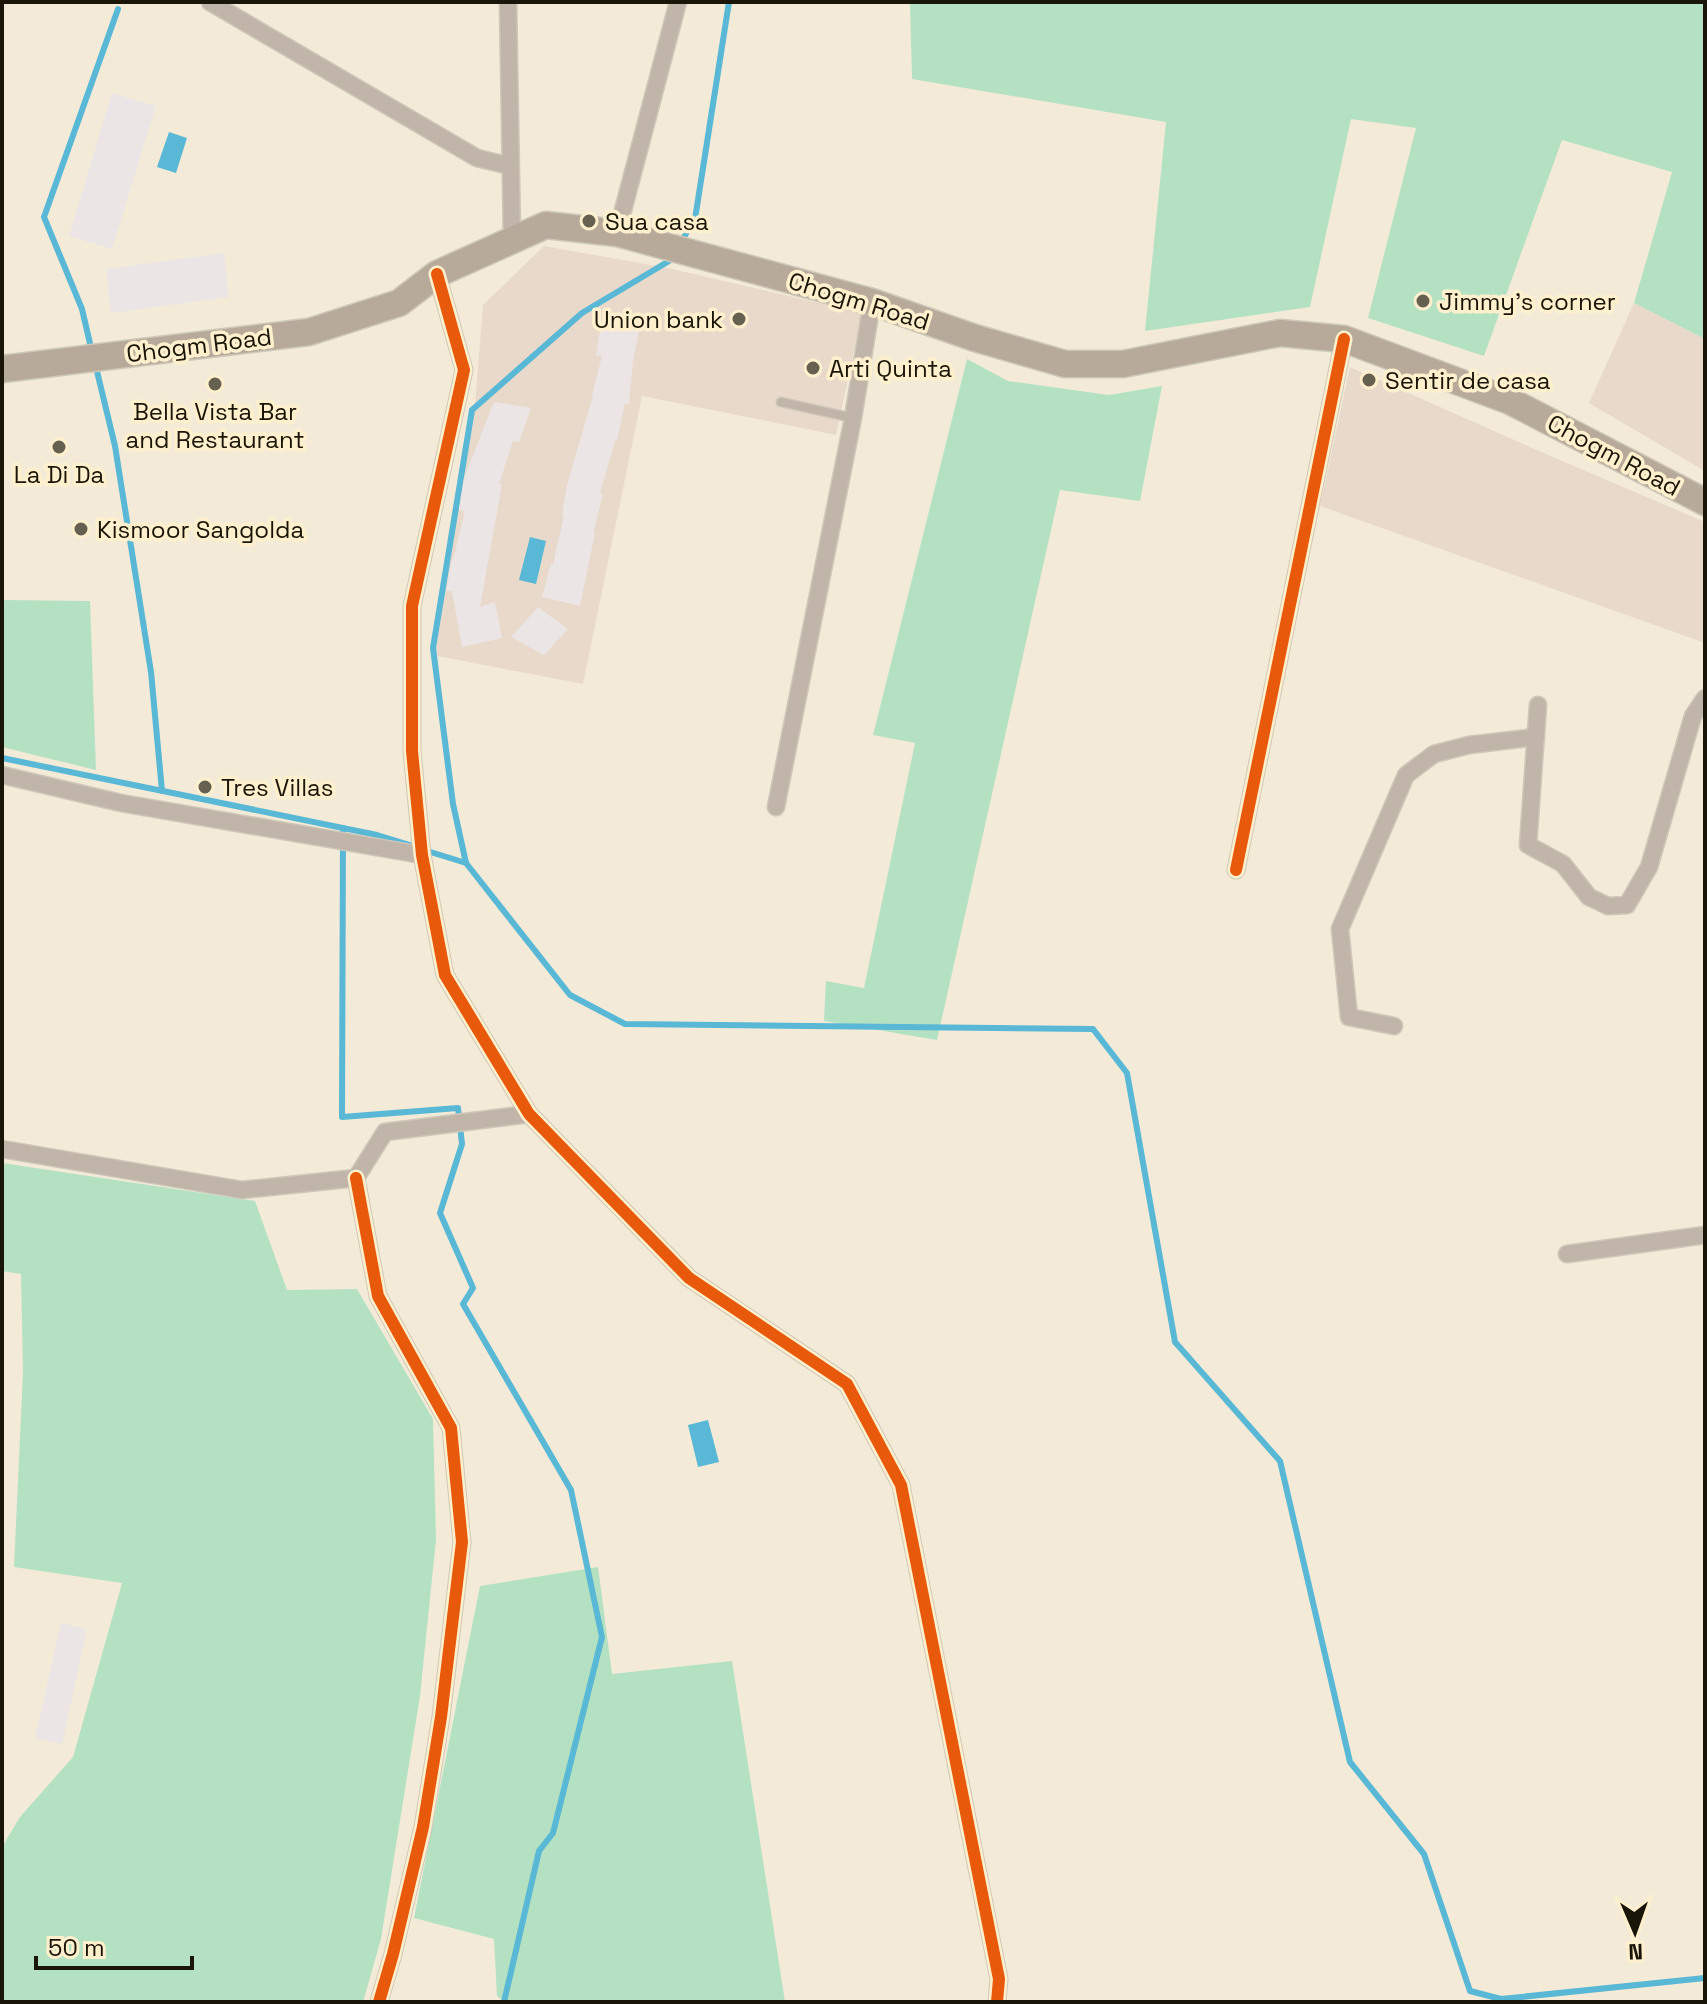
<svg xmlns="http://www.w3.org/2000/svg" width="1707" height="2004" viewBox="0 0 1707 2004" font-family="'Space Grotesk',sans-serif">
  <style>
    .commercial { fill: #e9d9ca }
    .green { fill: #b5e1c3 }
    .water { fill: #58b8d5 }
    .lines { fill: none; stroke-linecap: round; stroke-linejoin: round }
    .stream { stroke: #58b8d5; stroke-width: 6 }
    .building { fill: #ebe6e5 }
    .lane-casing { stroke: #cec8b9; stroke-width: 11 }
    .street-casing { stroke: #cec8b9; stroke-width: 19 }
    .primary-casing { stroke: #cec8b9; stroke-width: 29 }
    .lane { stroke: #c1b5a9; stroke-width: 8 }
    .street { stroke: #c1b5a9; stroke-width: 16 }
    .primary { stroke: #b8aa9b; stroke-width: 26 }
    .cycleway-casing { stroke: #fef0cd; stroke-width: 17 }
    .cycleway { stroke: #e8590c; stroke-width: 12 }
    .poi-dot { fill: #666051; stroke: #fef0cd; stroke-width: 3 }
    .labels { text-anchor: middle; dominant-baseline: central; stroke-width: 7; stroke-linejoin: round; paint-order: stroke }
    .poi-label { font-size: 24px; fill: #1a1509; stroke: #fef0cd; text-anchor: start }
    .street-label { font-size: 24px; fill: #1a1509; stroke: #fef0cd }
  </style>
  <rect width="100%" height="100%" fill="#f3ebd8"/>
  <g class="commercial">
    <path d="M544 246 668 268 862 313 836 435 642 396 583 684 432 655 474 417 483 305Z"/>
    <path d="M1634 303 1705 339V471L1589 403Z"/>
    <path d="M1350 367 1532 448 1705 522V643L1320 506Z"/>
  </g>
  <g class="green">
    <path d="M910 2H1705V339L1634 303 1672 172 1562 140 1484 356 1368 318 1416 128 1351 119 1310 307 1145 331 1166 122 912 79Z"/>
    <path d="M967 359 1008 381 1109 395 1162 386 1140 501 1060 490 937 1040 824 1021 826 981 864 988 915 743 873 735Z"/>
    <path d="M2 600 90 601 96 770 2 747Z"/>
    <path d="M2 1163 255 1201 287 1290 357 1289 433 1419 436 1540 420 1696 381 1939 363 2002H2V1847L20 1817 73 1757 122 1583 14 1567 23 1372 21 1274 2 1271Z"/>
    <path d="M598 1567 612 1674 732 1661 785 2002H505L497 1996 494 1939 414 1918 480 1586Z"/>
  </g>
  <g class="water">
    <path d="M169 132 187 138 176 173 157 167Z"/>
    <path d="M530 537 546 541 536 584 519 580Z"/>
    <path d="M708 1420 719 1462 698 1467 688 1425Z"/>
  </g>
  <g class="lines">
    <g class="stream">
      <path d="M681 242 695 219 729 2"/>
      <path d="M673 255 669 261 582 313 472 410 433 648 453 804 466 863 570 995 625 1024 1093 1029 1127 1073 1175 1342 1280 1461 1350 1762 1424 1854 1470 1991 1501 1999 1705 1978"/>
      <path d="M92 352 82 309 44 217 118 9"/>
      <path d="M95 363 115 446 151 672 162 791"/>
      <path d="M2 758 377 835 413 846"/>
      <path d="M343 828 342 1117 458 1108 462 1144 440 1213 473 1288 463 1304 571 1490 602 1637 553 1833 539 1851 504 2002"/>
      <path d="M424 850 466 863"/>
    </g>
  </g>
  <g class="building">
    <path d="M112 93 156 106 112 249 69 236Z"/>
    <path d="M224 253 229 297 111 313 106 269Z"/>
    <path d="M602 319 640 325 633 361 629 404 625 403 617 441H615L600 493 603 494 593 533H595L580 606 542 597 551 564 553 565 564 515H562L567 485 593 396 592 395 602 356 596 355Z"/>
    <path d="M494 402 531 408 519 442 513 441 499 484H502L480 607 495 602 502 638 462 647 452 591H446L452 559 453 560 465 511 459 510 464 478Z"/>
    <path d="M538 607 568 629 544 655 511 637Z"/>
    <path d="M61 1623 87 1629 62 1744 35 1738Z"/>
  </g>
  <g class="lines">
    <defs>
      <path id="lane" d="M781 402 853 418"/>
      <g id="street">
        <path d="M210 2 477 158 510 166"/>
        <path d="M508 2 512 240"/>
        <path d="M617 233 678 2"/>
        <path d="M437 274 464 370 412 606V751L422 855 445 975 529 1114 689 1278 847 1384 901 1485 999 1979 997 2002"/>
        <path d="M1538 705 1528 845 1563 864 1589 897 1608 906 1627 905 1649 867 1693 716 1705 698"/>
        <path d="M2 775 121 803 422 855"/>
        <path d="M776 807 853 418 872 302"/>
        <path d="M1236 870 1344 339"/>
        <path d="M1394 1026 1349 1017 1340 929 1406 775 1434 754 1469 745 1536 737"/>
        <path d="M2 1149 242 1190 356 1178 385 1132 529 1114"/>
        <path d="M356 1178 378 1296 451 1428 462 1542 441 1717 423 1827 393 1954 379 2002"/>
        <path d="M1567 1254 1705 1235"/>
      </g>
      <path id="primary" d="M2 369 309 332 399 303 437 274 546 225 617 233 872 302 975 338 1065 364H1123L1280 333 1344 339 1510 401 1705 502"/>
    </defs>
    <use href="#lane" class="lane-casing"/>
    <use href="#street" class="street-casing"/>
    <use href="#primary" class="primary-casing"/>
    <use href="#lane" class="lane"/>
    <use href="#street" class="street"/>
    <use href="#primary" class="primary"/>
    <defs>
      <g id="cycleway">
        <path d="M437 274 464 370 412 606V751L422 855 445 975 529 1114 689 1278 847 1384 901 1485 999 1979 997 2002"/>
        <path d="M1236 870 1344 339"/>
        <path d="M356 1178 378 1296 451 1428 462 1542 441 1717 423 1827 393 1954 379 2002"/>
      </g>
    </defs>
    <use href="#cycleway" class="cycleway-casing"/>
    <use href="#cycleway" class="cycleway"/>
  </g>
  <g class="poi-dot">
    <circle cx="589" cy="221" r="8"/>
    <circle cx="1423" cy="301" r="8"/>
    <circle cx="739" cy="319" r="8"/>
    <circle cx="813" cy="368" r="8"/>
    <circle cx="1369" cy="380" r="8"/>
    <circle cx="215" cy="384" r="8"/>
    <circle cx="59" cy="447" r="8"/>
    <circle cx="81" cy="529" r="8"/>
    <circle cx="205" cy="787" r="8"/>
  </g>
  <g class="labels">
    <g class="poi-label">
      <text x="605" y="221">Sua casa</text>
      <text x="1439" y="301">Jimmy's corner</text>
      <text x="723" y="319" text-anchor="end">Union bank</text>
      <text x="829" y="368">Arti Quinta</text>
      <text x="1385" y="380">Sentir de casa</text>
      <text x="215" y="411" text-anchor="middle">Bella Vista Bar<tspan x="215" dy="28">and Restaurant</tspan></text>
      <text x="59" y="474" text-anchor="middle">La Di Da</text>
      <text x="97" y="529">Kismoor Sangolda</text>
      <text x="221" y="787">Tres Villas</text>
    </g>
    <g class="street-label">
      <text transform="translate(859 301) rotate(17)">Chogm Road</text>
      <text transform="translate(199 345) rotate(-7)">Chogm Road</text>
      <text transform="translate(1614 455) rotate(28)">Chogm Road</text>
    </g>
  </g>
  <rect width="1707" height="2004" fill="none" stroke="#1a1509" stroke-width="8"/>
  <g transform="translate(1635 1932) rotate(178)" stroke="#fef0cd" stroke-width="6" paint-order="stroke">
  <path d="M0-6L14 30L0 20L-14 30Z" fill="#1a1509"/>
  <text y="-12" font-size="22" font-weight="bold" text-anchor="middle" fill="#1a1509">N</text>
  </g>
  <path d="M36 1956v12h156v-12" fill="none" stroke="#1a1509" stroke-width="4"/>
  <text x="48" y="1956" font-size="24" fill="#1a1509" stroke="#fef0cd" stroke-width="6" paint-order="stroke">50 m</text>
</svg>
